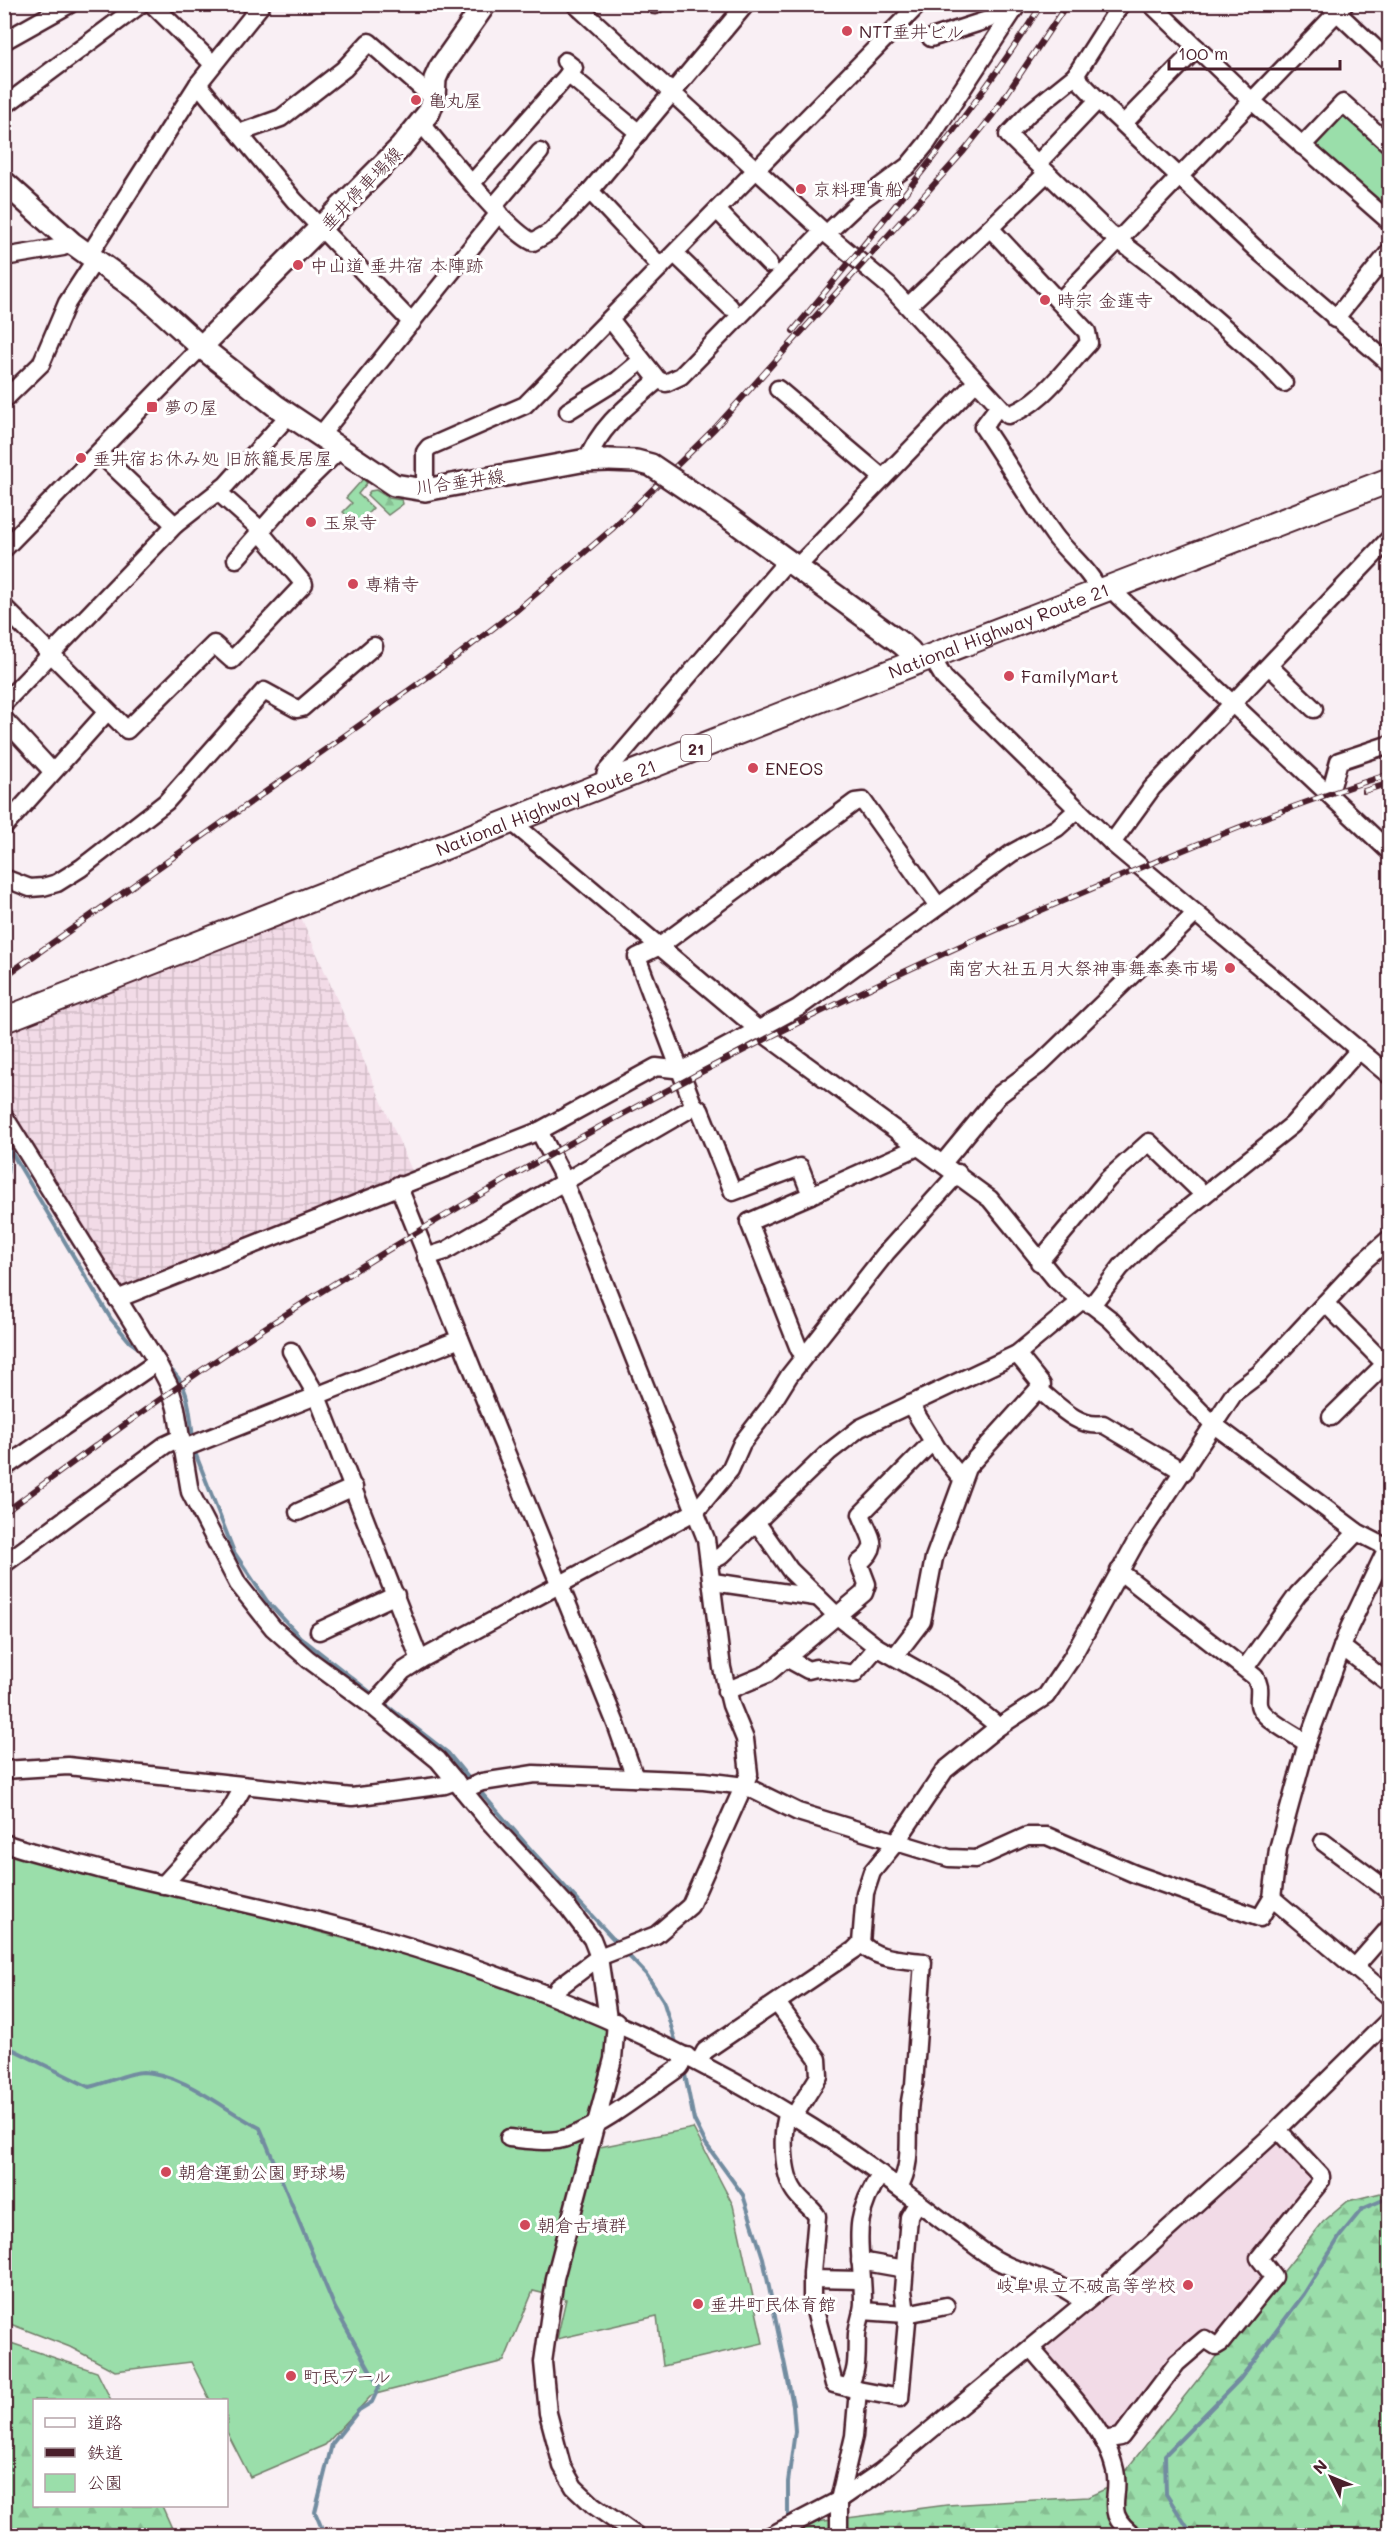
<svg xmlns="http://www.w3.org/2000/svg" width="1394" height="2540" viewBox="0 0 1394 2540" font-family="Mali,'Klee One',sans-serif">
  <style>
    .built { fill: #f2dbe7 }
    .industrial { fill: url(#industrial-grid) }
    .forest { fill: url(#forest-firs); stroke: #727e6a; stroke-width: 1.5 }
    .green { fill: #9adeaa; stroke: #727e6a; stroke-width: 1.5 }
    .lines { fill: none; stroke-linecap: round; stroke-linejoin: round }
    .stream { stroke: #728ca0; stroke-width: 4 }
    .minor-casing { stroke: #4a1f2b; stroke-width: 21 }
    .major-casing { stroke: #4a1f2b; stroke-width: 26 }
    .highway-casing { stroke: #4a1f2b; stroke-width: 28 }
    .minor { stroke: #fff; stroke-width: 16 }
    .major { stroke: #fff; stroke-width: 21 }
    .highway { stroke: #fff; stroke-width: 24 }
    .rail-casing { stroke: #4a1f2b; stroke-width: 6 }
    .rail { stroke: #fff; stroke-width: 4; stroke-dasharray: 11; stroke-linecap: butt }
    .major-bridge-casing { stroke: #4a1f2b; stroke-width: 26; stroke-linecap: butt }
    .major-bridge { stroke: #fff; stroke-width: 21 }
    .poi-dot { fill: #d1495b; stroke: #fff; stroke-width: 2 }
    .labels { text-anchor: middle; dominant-baseline: central; stroke-width: 6; stroke-linejoin: round; paint-order: stroke }
    .shield { fill: #fff; stroke: #80626b; stroke-width: 1.5 }
    .shield-label { font-size: 16px; font-weight: bold; fill: #4a1f2b }
    .poi-label { font-size: 18px; fill: #4a1f2b; stroke: #fff; text-anchor: start }
    .street-label { font-size: 18px; fill: #4a1f2b; stroke: #fff }
  </style>
  <defs>
    <pattern id="industrial-grid" width="8" height="8" patternUnits="userSpaceOnUse" patternTransform="scale(1.5)"><rect width="8" height="8" fill="#f2dbe7"/><path d="M0 4h8M4 0v8" fill="none" stroke="#d1bcc6"/></pattern>
    <pattern id="forest-firs" width="22" height="20" patternUnits="userSpaceOnUse" patternTransform="scale(1.5)"><rect width="22" height="20" fill="#9adeaa"/><path d="M5 1l3.5 6h-7zM16 11l3.5 6h-7z" fill="#86be92"/></pattern>
  </defs>
  <rect width="100%" height="100%" fill="#f9eff4"/>
  <filter id="ink" filterUnits="userSpaceOnUse"><feTurbulence type="fractalNoise" baseFrequency=".0167" numOctaves="2"/><feDisplacementMap in="SourceGraphic" scale="12" xChannelSelector="R" yChannelSelector="G"/><feConvolveMatrix kernelMatrix="1 2 1 2 8 2 1 2 1" color-interpolation-filters="sRGB"/></filter>
  <g filter="url(#ink)">
    <path class="built" d="M1275 2137 1319 2177 1256 2258 1272 2277 1221 2340 1204 2336 1120 2435 1109 2437 1038 2351Z"/>
    <path class="industrial" d="M300 915 413 1173 123 1292 5 1105V1034Z"/>
    <g class="forest">
      <path d="M376 490 389 498 402 500 403 504 388 515 367 495 370 491Z"/>
      <path d="M1389 2191V2535L741 2536 748 2531 947 2505 1088 2497 1114 2485 1323 2222 1348 2201Z"/>
      <path d="M5 2341 97 2372 111 2400H34V2506H162L175 2535H5Z"/>
    </g>
    <g class="green">
      <path d="M1343 103 1389 145V214L1308 144Z"/>
      <path d="M363 479 367 483 358 494 373 508 357 525 343 512 352 503 346 498Z"/>
      <path d="M5 1849 489 1977 609 2021 614 2042 585 2150 693 2128 733 2205 763 2343 663 2366 657 2316 557 2339 566 2299 533 2291 504 2361 372 2395 325 2445 250 2477 227 2432 226 2400H210L191 2362 115 2371 70 2347 5 2322Z"/>
    </g>
    <g class="lines">
      <g class="stream">
        <path d="M4 1140 111 1319 130 1342 141 1350"/>
        <path d="M4 1191C10 1177 4 1163 12 1150"/>
        <path d="M167 1367C190 1382 190 1415 193 1439"/>
        <path d="M194 1450 234 1552 267 1601 300 1637 375 1696"/>
        <path d="M381 1701 448 1753 471 1781"/>
        <path d="M478 1789 532 1851 618 1944"/>
        <path d="M625 1952 646 1974 663 2000 677 2046"/>
        <path d="M4 2045 89 2087C105 2084 129 2072 143 2072 183 2073 226 2111 260 2128L335 2308 379 2387 372 2402 359 2410 332 2444 315 2512 325 2536"/>
        <path d="M684 2070 694 2120 706 2144 743 2195 763 2258 793 2405 795 2431 788 2482V2523"/>
        <path d="M1193 2536 1166 2494 1165 2455 1240 2379 1304 2294 1340 2236 1362 2209 1390 2197"/>
      </g>
      <defs>
        <g id="minor">
          <path d="M152 4 213 64"/>
          <path d="M575 4 823 231 889 286 1008 415C1041 405 1066 367 1089 343L1087 332 990 228 908 306"/>
          <path d="M655 4V5"/>
          <path d="M1151 4 1252 101 1390 222"/>
          <path d="M1328 4 1390 62"/>
          <path d="M931 38 987 20 1014 5"/>
          <path d="M4 41 70 4"/>
          <path d="M568 74 639 133"/>
          <path d="M1075 76 1029 113 1008 135 1109 233 1168 278 1264 362 1284 383"/>
          <path d="M198 84 294 200 412 323"/>
          <path d="M1098 100 1257 250 1390 364"/>
          <path d="M4 106 141 4"/>
          <path d="M421 123C443 149 507 231 533 242L550 232 590 191 746 4"/>
          <path d="M1124 123 1197 48"/>
          <path d="M239 133 281 118 344 69 369 42 434 99"/>
          <path d="M1302 146 1343 103 1390 145"/>
          <path d="M1038 163 1098 100 1075 76 1121 4"/>
          <path d="M473 182 574 68 565 61"/>
          <path d="M590 191 661 267"/>
          <path d="M494 206 540 152"/>
          <path d="M718 211 769 264"/>
          <path d="M990 228 1047 173"/>
          <path d="M826 234 862 200 908 166 927 143 1018 4"/>
          <path d="M675 254 730 307"/>
          <path d="M89 255 198 84 262 4"/>
          <path d="M4 257 63 247 72 243"/>
          <path d="M1059 302 1345 4"/>
          <path d="M1335 319 1390 251"/>
          <path d="M658 380 666 383 681 376 823 231"/>
          <path d="M778 389 883 478"/>
          <path d="M4 400 41 364 67 303 95 260"/>
          <path d="M998 407 983 427C1007 462 1029 500 1054 535 1067 553 1092 572 1099 592"/>
          <path d="M568 411 618 380 642 360"/>
          <path d="M320 436 499 213"/>
          <path d="M99 453 175 525"/>
          <path d="M587 461C600 425 630 404 658 380L610 319"/>
          <path d="M425 490V452L429 447 525 405 919 4"/>
          <path d="M4 549 201 347"/>
          <path d="M236 559 289 499 339 450"/>
          <path d="M796 568 976 382"/>
          <path d="M1114 586 1118 596 1390 852"/>
          <path d="M4 607 127 730 214 644 232 660 304 584 261 533V530L218 492"/>
          <path d="M932 658 944 678 1112 843 1390 1076"/>
          <path d="M1269 666 1314 709"/>
          <path d="M4 703 175 525 226 485 289 415"/>
          <path d="M4 719 52 771"/>
          <path d="M603 785 606 772 787 561"/>
          <path d="M1330 793 1339 761 1390 744"/>
          <path d="M513 820 519 828 760 1031 990 1199 1056 1280 1081 1301 1092 1305 1110 1319 1213 1424 1357 1532 1390 1549"/>
          <path d="M4 827 107 712"/>
          <path d="M1112 843 1152 788 1390 538"/>
          <path d="M4 878 30 888 43 887 57 883 81 868 166 802 264 691 297 709 302 708 374 646"/>
          <path d="M693 1104 700 1110 733 1192 800 1167 811 1195 749 1222 799 1349 805 1355"/>
          <path d="M4 1116 157 1362 169 1385 176 1408 190 1492 238 1584 273 1628 308 1659 372 1706 403 1671 420 1660 696 1511 730 1470 742 1443 769 1408 789 1376 886 1253 958 1173"/>
          <path d="M539 1131 560 1171 706 1539 722 1668 731 1705 745 1739 749 1774 690 1906 656 1935 599 1957 558 1988 554 1996"/>
          <path d="M943 1163 999 1095 1040 1064 1195 914"/>
          <path d="M398 1185 616 1724 635 1778"/>
          <path d="M811 1195 918 1147"/>
          <path d="M426 1257 445 1251 688 1110 693 1104 637 957 660 946 855 802 863 801 938 906"/>
          <path d="M1039 1262 1108 1179 1149 1142 1204 1195"/>
          <path d="M117 1299 539 1131 656 1067 683 1070 798 1008 1012 853 1057 828 1077 810"/>
          <path d="M1325 1303 1385 1364 1331 1417"/>
          <path d="M1092 1305 1121 1267 1149 1239 1292 1125 1359 1050"/>
          <path d="M291 1351 317 1396 420 1660"/>
          <path d="M1038 1389C1056 1403 1078 1429 1103 1424L1184 1472"/>
          <path d="M910 1404 937 1448 962 1479"/>
          <path d="M182 1449 460 1339"/>
          <path d="M4 1468 157 1362"/>
          <path d="M298 1512 354 1487"/>
          <path d="M757 1523 790 1570 836 1615 877 1647 953 1690 992 1721 997 1728"/>
          <path d="M711 1561 721 1556 829 1452 860 1428 1017 1354 1081 1301"/>
          <path d="M4 1564 165 1445 180 1438"/>
          <path d="M1119 1571 1255 1677C1262 1688 1258 1693 1259 1704 1260 1718 1295 1735 1307 1743"/>
          <path d="M713 1582 815 1597"/>
          <path d="M319 1631 396 1595"/>
          <path d="M1342 1647 1390 1684"/>
          <path d="M895 1656 922 1621 934 1558 967 1468 1042 1385 1017 1354"/>
          <path d="M786 1658 808 1670 816 1668 854 1674 877 1647"/>
          <path d="M1245 1668 1298 1594 1357 1532"/>
          <path d="M726 1691 767 1674 864 1593 867 1584 859 1563C882 1546 870 1538 861 1514L933 1441"/>
          <path d="M372 1706 438 1760 486 1818 566 1905 592 1939 599 1957 608 2019"/>
          <path d="M4 1770 68 1766 352 1797 445 1785 456 1781"/>
          <path d="M463 1790 482 1782 534 1774 704 1781 745 1786 798 1812 949 1858 976 1859 1027 1836H1047L1135 1874 1260 1918 1272 1898 1278 1849 1307 1743 1349 1628 1387 1548"/>
          <path d="M1323 1842 1390 1892"/>
          <path d="M4 1843C36 1854 70 1861 102 1870 195 1893 289 1911 380 1938 526 1980 665 2038 795 2117 862 2157 922 2206 984 2252 1016 2276 1054 2275 1084 2303"/>
          <path d="M163 1885 228 1814 244 1786"/>
          <path d="M1272 1898 1390 1997"/>
          <path d="M861 1943C876 1960 901 1959 923 1962L914 2085C902 2117 917 2158 899 2187"/>
          <path d="M1355 1967 1390 1927"/>
          <path d="M777 2003 818 2059 819 2076 794 2116"/>
          <path d="M616 2022 613 2059 555 2278 543 2362 548 2413 562 2466 574 2487 593 2505 637 2536"/>
          <path d="M699 2062 705 2051 854 1950 861 1943 865 1893 872 1872 897 1841 945 1770 997 1728 1046 1696 1071 1659 1136 1542 1235 1392 1259 1374 1364 1261 1390 1238"/>
          <path d="M788 2113C781 2132 782 2174 795 2192 801 2201 811 2207 817 2216L812 2273V2299L834 2384 858 2390"/>
          <path d="M509 2138C528 2140 551 2144 569 2137 607 2123 646 2090 680 2067L687 2056"/>
          <path d="M860 2261 905 2269"/>
          <path d="M812 2279 861 2280"/>
          <path d="M862 2311 906 2314 946 2306"/>
          <path d="M1031 2348C1059 2383 1105 2425 1115 2470 1122 2499 1101 2512 1135 2536"/>
          <path d="M848 2387C859 2370 856 2354 857 2334 858 2323 863 2313 863 2302 863 2250 847 2222 881 2174"/>
          <path d="M1103 2440 1121 2437 1177 2363 1205 2339 1216 2346 1221 2343 1274 2277 1259 2258 1321 2181V2176L1278 2130"/>
          <path d="M770 2536 839 2500 880 2472 1104 2287 1273 2134 1390 2019"/>
          <path d="M839 2536V2500L854 2436 858 2390 900 2398 907 2321 903 2290 909 2217 918 2202"/>
        </g>
        <g id="major">
          <path d="M4 182 72 243 143 294 201 347 276 406 394 485 425 490 581 461 609 460"/>
          <path d="M201 347 400 148 429 112 434 99 435 79 440 68 485 4"/>
          <path d="M728 517 902 644 910 651 917 663"/>
        </g>
        <g id="highway">
          <path id="s1" d="M4 1020 888 673 1390 480"/>
        </g>
      </defs>
      <use href="#minor" class="minor-casing"/>
      <use href="#major" class="major-casing"/>
      <use href="#highway" class="highway-casing"/>
      <use href="#minor" class="minor"/>
      <use href="#major" class="major"/>
      <use href="#highway" class="highway"/>
      <defs>
        <g id="rail">
          <path d="M793 331C880 225 968 120 1042 4"/>
          <path d="M1364 791 1390 783"/>
          <path d="M4 977 453 659 517 610 612 529 715 428 964 151 992 116 1067 4"/>
          <path d="M4 1513C90 1450 174 1387 263 1329 518 1163 785 1019 1065 900 1171 855 1279 808 1390 774"/>
        </g>
      </defs>
      <use href="#rail" class="rail-casing"/>
      <use href="#rail" class="rail"/>
      <defs>
        <path id="major-bridge" d="M609 460 636 461 651 465 728 517"/>
      </defs>
      <use href="#major-bridge" class="major-bridge-casing"/>
      <use href="#major-bridge" class="major-bridge"/>
    </g>
  </g>
  <g class="poi-dot">
    <circle cx="847" cy="31" r="6"/>
    <circle cx="416" cy="100" r="6"/>
    <circle cx="801" cy="189" r="6"/>
    <circle cx="298" cy="265" r="6"/>
    <circle cx="1045" cy="300" r="6"/>
    <rect x="146" y="401" width="12" height="12" rx="3"/>
    <circle cx="81" cy="458" r="6"/>
    <circle cx="311" cy="522" r="6"/>
    <circle cx="353" cy="584" r="6"/>
    <circle cx="1009" cy="676" r="6"/>
    <circle cx="753" cy="768" r="6"/>
    <circle cx="1230" cy="968" r="6"/>
    <circle cx="166" cy="2172" r="6"/>
    <circle cx="525" cy="2225" r="6"/>
    <circle cx="1188" cy="2285" r="6"/>
    <circle cx="698" cy="2304" r="6"/>
    <circle cx="291" cy="2376" r="6"/>
  </g>
  <g class="labels">
    <rect class="shield" x="681" y="735" width="30" height="26" rx="4.5"/>
    <g class="shield-label">
      <text x="696" y="748">21</text>
    </g>
    <g class="poi-label">
      <text x="859" y="31">NTT垂井ビル</text>
      <text x="428" y="100">亀丸屋</text>
      <text x="813" y="189">京料理貴船</text>
      <text x="310" y="265">中山道 垂井宿 本陣跡</text>
      <text x="1057" y="300">時宗 金蓮寺</text>
      <text x="164" y="407">夢の屋</text>
      <text x="93" y="458">垂井宿お休み処 旧旅籠長居屋</text>
      <text x="323" y="522">玉泉寺</text>
      <text x="365" y="584">専精寺</text>
      <text x="1021" y="676">FamilyMart</text>
      <text x="765" y="768">ENEOS</text>
      <text x="1218" y="968" text-anchor="end">南宮大社五月大祭神事舞奉奏市場</text>
      <text x="178" y="2172">朝倉運動公園 野球場</text>
      <text x="537" y="2225">朝倉古墳群</text>
      <text x="1176" y="2285" text-anchor="end">岐阜県立不破高等学校</text>
      <text x="710" y="2304">垂井町民体育館</text>
      <text x="303" y="2376">町民プール</text>
    </g>
    <g class="street-label">
      <text transform="translate(361 188) rotate(-46)">垂井停車場線</text>
      <text transform="translate(460 481) rotate(-8)">川合垂井線</text>
      <text stroke="none"><textPath href="#s1" startOffset="1068">National Highway Route 21</textPath></text>
      <text stroke="none"><textPath href="#s1" startOffset="582">National Highway Route 21</textPath></text>
    </g>
  </g>
  <rect width="1394" height="2540" fill="none" stroke="#fff" stroke-width="24"/>
  <rect x="12" y="12" width="1370" height="2516" fill="none" stroke="#4a1f2b" stroke-width="2" filter="url(#ink)"/>
  <rect x="33" y="2399" width="195" height="108" fill="#ffffff" stroke="#b7a5aa" stroke-width="1.5"/>
  <rect x="45" y="2418" width="30" height="9" fill="#ffffff" stroke="#b7a5aa" stroke-width="1.5"/>
  <text x="87" y="2429" font-size="18" fill="#4a1f2b">道路</text>
  <rect x="45" y="2448" width="30" height="9" fill="#4a1f2b" stroke="#b7a5aa" stroke-width="1.5"/>
  <text x="87" y="2459" font-size="18" fill="#4a1f2b">鉄道</text>
  <rect x="45" y="2474" width="30" height="18" fill="#9adeaa" stroke="#b7a5aa" stroke-width="1.5"/>
  <text x="87" y="2489" font-size="18" fill="#4a1f2b">公園</text>
  <g transform="translate(1331 2477) rotate(313)" stroke="#ffffff" stroke-width="4.5" paint-order="stroke">
  <path d="M0-4.5L10 22L0 15L-10 22Z" fill="#4a1f2b"/>
  <text y="-9" font-size="16" font-weight="bold" text-anchor="middle" fill="#4a1f2b">N</text>
  </g>
  <path d="M1169 60v9h171v-9" fill="none" stroke="#4a1f2b" stroke-width="3"/>
  <text x="1178" y="60" font-size="18" fill="#4a1f2b" stroke="#ffffff" stroke-width="4.5" paint-order="stroke">100 m</text>
</svg>
